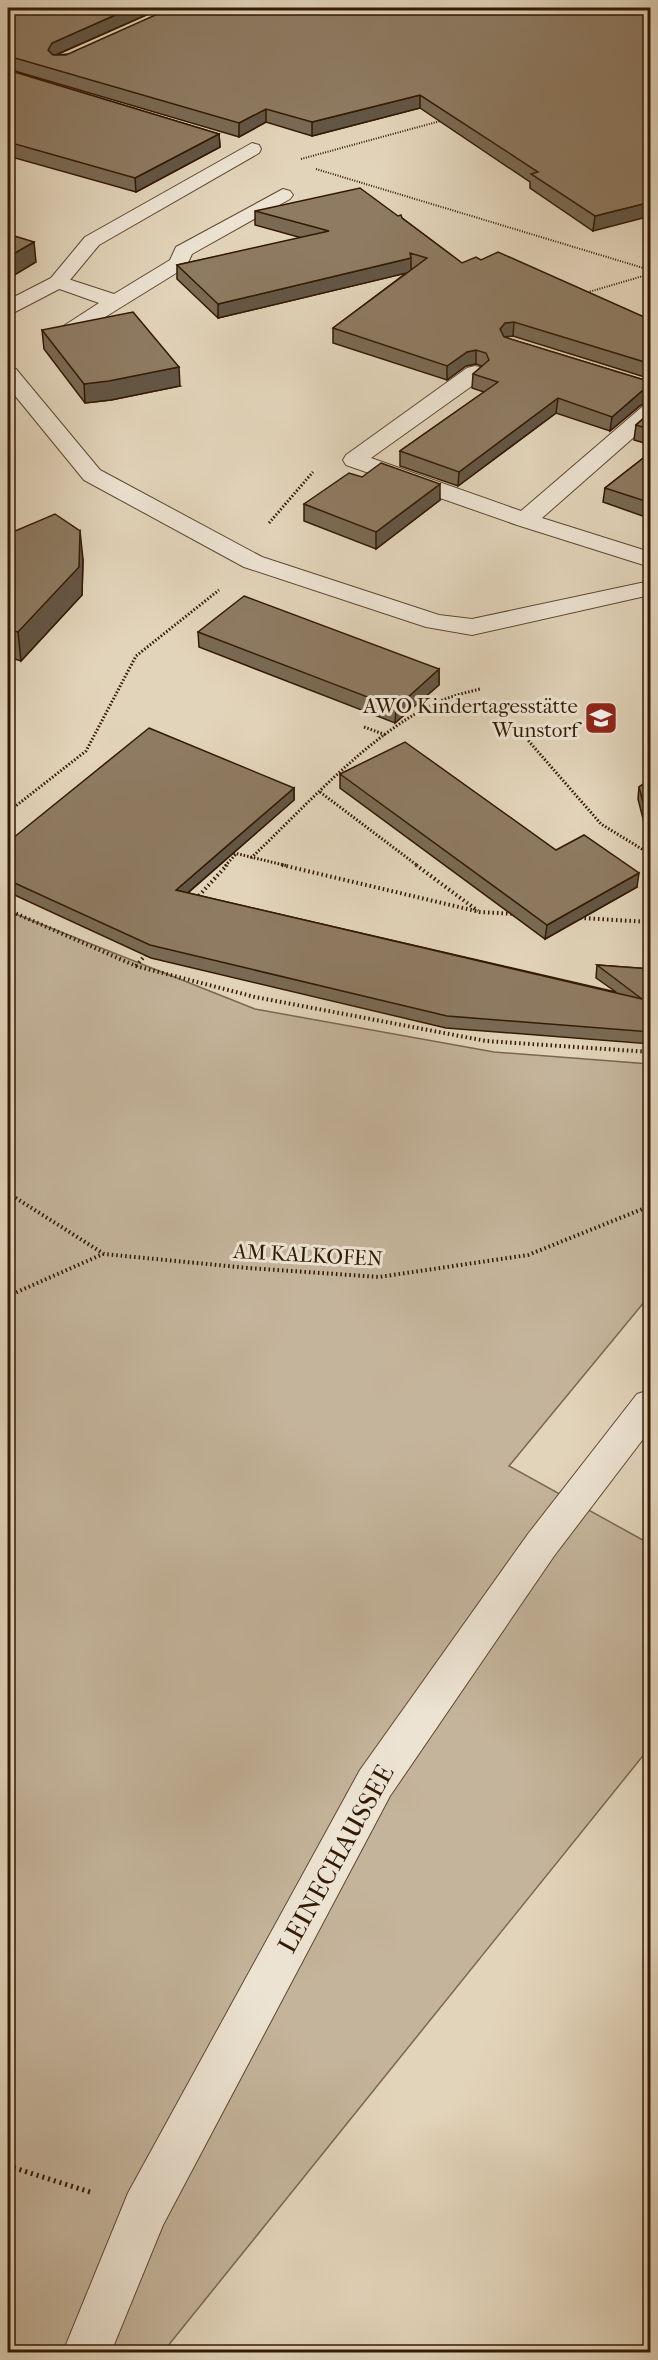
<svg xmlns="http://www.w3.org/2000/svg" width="658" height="2360" viewBox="0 0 658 2360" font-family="'IM FELL French Canon',serif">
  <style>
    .green { fill: #c4b49b; stroke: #7c674f; stroke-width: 1.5 }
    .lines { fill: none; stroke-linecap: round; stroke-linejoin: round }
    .service-casing { stroke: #5f4831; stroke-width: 2 }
    .minor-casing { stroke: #5f4831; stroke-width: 2 }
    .tertiary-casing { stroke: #5f4831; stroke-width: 2 }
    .path-far3 { stroke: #331a03; stroke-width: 2; stroke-dasharray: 1 1.5; stroke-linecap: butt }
    .path-far2 { stroke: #331a03; stroke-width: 3; stroke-dasharray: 1.5 2; stroke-linecap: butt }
    .path-far1 { stroke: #331a03; stroke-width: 4; stroke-dasharray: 1.5 3; stroke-linecap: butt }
    .path { stroke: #331a03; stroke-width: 5; stroke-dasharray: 2 4; stroke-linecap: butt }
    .service { fill: #ece3d2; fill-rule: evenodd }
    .minor { fill: #ece3d2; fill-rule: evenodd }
    .tertiary { fill: #ece3d2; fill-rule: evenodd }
    .wall { fill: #7a6a54; stroke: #331a03; stroke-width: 1.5 }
    .shaded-wall { fill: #635645; stroke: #331a03; stroke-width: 1.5 }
    .building { fill: #8e7b62; stroke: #331a03; stroke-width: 1.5 }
    .labels { text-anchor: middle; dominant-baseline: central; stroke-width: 6; stroke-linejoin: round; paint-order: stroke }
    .poi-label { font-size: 21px; fill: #331a03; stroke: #ece3d2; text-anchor: end }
    .street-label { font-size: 21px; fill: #331a03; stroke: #ece3d2 }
    .near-street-label { font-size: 26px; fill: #331a03; stroke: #ece3d2 }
  </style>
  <rect width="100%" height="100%" fill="#e2d4ba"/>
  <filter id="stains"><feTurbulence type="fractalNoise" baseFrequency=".00333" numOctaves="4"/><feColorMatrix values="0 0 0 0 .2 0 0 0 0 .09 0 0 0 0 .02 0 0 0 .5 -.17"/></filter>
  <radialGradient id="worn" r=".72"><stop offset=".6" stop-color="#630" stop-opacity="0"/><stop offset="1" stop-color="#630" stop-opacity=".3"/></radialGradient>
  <path class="green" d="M8 911 255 1009 494 1052 650 1064V1295L509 1466 650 1544V1747L163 2352H8Z"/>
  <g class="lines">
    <defs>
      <path id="service" d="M283 189 290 191 293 195 290 199 192 254 186 267 76 335 69 337 62 335 58 331 62 327 99 303 51 286 48 282 51 278 58 276 65 278 114 294 170 260 176 247Z"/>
      <g id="minor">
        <path d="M252 143 259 145 261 149 259 153 99 245 65 286 15 312 8 314V300L51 278 85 237Z"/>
        <path d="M475 366 483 368 486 373 483 378 371 458 521 511 642 407 650 405V423L542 518 650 552V567L517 525 346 465 343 460 346 455 467 368Z"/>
        <path d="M8 367 16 369 100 470 262 557 439 615 472 619 650 581V595L472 635 426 627 244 567 84 480 8 387Z"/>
      </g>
      <path id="tertiary" d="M650 1390V1430L554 1556 390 1796 163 2225 111 2352H63L128 2193 360 1770 528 1534 637 1394Z"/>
    </defs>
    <use href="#service" class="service-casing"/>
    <use href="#minor" class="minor-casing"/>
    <use href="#tertiary" class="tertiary-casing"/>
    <g class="path-far3">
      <path d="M301 159 444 120"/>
      <path d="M316 169 650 270"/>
      <path d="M585 293 650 274"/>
    </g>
    <g class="path-far2">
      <path d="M269 523 313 472"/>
      <path d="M364 727 386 735"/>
      <path d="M526 738 601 824 650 854"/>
      <path d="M320 792 418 866"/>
      <path d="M8 812 86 751 136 656 219 590"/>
      <path d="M230 852 288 866"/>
      <path d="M251 858C305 807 369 734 436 703 450 696 465 693 480 689"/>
      <path d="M225 866 236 854"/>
    </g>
    <g class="path-far1">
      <path d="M282 865 480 912 516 914"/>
      <path d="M416 865 478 911"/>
      <path d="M196 899 227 865"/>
      <path d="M8 910 136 966 255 997 486 1041 650 1052"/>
      <path d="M580 918 650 922"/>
      <path d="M136 966 147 953"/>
      <path d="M8 1193 104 1254 248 1268 379 1277 528 1255 650 1206"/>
      <path d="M8 1296 103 1254"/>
    </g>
    <path class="path" d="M8 2166 93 2193"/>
    <use href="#service" class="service"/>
    <use href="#minor" class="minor"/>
    <use href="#tertiary" class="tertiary"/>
  </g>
  <g class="wall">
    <path d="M8 8H162L56 55 651 8 593 231 530 188V182L420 108 312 136 266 122 239 137 8 69Z"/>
    <path d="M8 70 219 134 220 147 136 192 8 156Z"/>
    <path d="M255 211 402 218 462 263 651 320V379L513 336 504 337 651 382V404L649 403 641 405 610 431 556 413 458 486 400 466V451L484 392 472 388 473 374 482 366 476 364 466 366 447 380 333 343V328L406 273 218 318 177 279V265L302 238 255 225Z"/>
    <path d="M42 330 180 386 111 400 85 403 44 349Z"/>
    <path d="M651 412V445L634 440 636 425Z"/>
    <path d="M651 452V519L603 502 605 488Z"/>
    <path d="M362 477 440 500 376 549 304 521V504Z"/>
    <path d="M8 534 83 559 82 595 21 661 8 657Z"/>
    <path d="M198 632 439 669V685L395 723 199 647Z"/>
    <path d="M340 774 556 850 637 887 545 939 340 788Z"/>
    <path d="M651 779V850L638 799 639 787Z"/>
    <path d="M294 788V800L188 893 616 992 596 978 597 965 651 969V1044L446 1028 151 958 8 892V842Z"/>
  </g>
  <g class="shaded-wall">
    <path d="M131 8H162L53 56 48 50 52 43Z"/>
    <path d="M420 95V108L312 136V122Z"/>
    <path d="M266 109V122L239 137V123Z"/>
    <path d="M219 134 220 147 136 192 135 178Z"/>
    <path d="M651 202V216L593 231 595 216Z"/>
    <path d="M34 242 36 262 8 279V257Z"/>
    <path d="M411 258V272L218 318V304Z"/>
    <path d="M514 322 513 336 504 337 500 329 505 323Z"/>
    <path d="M476 350V364L466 366 447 380V366L467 352Z"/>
    <path d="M179 367 180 386 111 400 85 403 84 384Z"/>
    <path d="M651 389 649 403 641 405 610 431 612 417 642 391Z"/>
    <path d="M558 398 556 413 458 486 459 472Z"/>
    <path d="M440 484V500L376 549V532Z"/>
    <path d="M80 531 83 559 82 595 21 661 18 632Z"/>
    <path d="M439 669V685L395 723 396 708Z"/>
    <path d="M294 788V800L177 902 176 890Z"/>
    <path d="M639 873 637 887 545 939 547 925Z"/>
  </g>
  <g class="building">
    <path d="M8 8H131L52 43 48 50 53 55H66L171 8H651V202L595 216 531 174 538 172 420 95 312 122 266 109 239 123 8 56Z"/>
    <path d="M8 70 219 134 135 178 8 142Z"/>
    <path d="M360 188 398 216 401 215 402 218 462 263 476 257 481 260 498 252 651 320V364L514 322 505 323 500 329 504 337 651 382V389L642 391 612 417 558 398 459 472 400 451 498 382 473 374 489 360 486 353 476 350 467 352 447 366 333 328 427 258 410 253 411 258 218 304 177 265 329 231 255 211Z"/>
    <path d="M8 234 34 242 8 257Z"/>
    <path d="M133 312 179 367 109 381 84 384 42 330Z"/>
    <path d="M651 412V430L636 425Z"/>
    <path d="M651 452V503L605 488Z"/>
    <path d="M381 463 440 484 376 532 304 504 349 473 362 477Z"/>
    <path d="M55 514 80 531 79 567 18 632 8 630V534Z"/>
    <path d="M244 596 439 669 396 708 198 632Z"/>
    <path d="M149 728 294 788 176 890 642 999 597 965 651 969V1032L447 1016 150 945 8 880V842Z"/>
    <path d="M405 742 556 850 584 835 639 873 547 925 340 774Z"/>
    <path d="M651 779V832L639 787Z"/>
  </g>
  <defs>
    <symbol id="school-square" viewBox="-11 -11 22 22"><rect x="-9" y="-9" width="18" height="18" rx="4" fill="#8f2418" stroke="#ece3d2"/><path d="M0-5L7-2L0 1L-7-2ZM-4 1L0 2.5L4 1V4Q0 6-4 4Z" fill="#fff"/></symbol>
  </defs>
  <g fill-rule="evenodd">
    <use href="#school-square" x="582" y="699" width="38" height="38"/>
  </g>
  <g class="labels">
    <g class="poi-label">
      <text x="578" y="706">AWO Kindertagesstätte<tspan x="578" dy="24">Wunstorf</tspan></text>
    </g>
    <g class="street-label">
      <text transform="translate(308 1255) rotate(3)">AM KALKOFEN</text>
    </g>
    <g class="near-street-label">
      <text transform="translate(336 1859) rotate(-61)">LEINECHAUSSEE</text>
    </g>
  </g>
  <rect width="658" height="2360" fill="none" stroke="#e2d4ba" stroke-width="30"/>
  <rect x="9" y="9" width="640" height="2342" fill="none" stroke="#331a03" stroke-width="3"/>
  <rect x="15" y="15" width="628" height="2330" fill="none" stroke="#331a03" stroke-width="1.5"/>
  <rect width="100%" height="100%" filter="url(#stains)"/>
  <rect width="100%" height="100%" fill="url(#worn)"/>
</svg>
